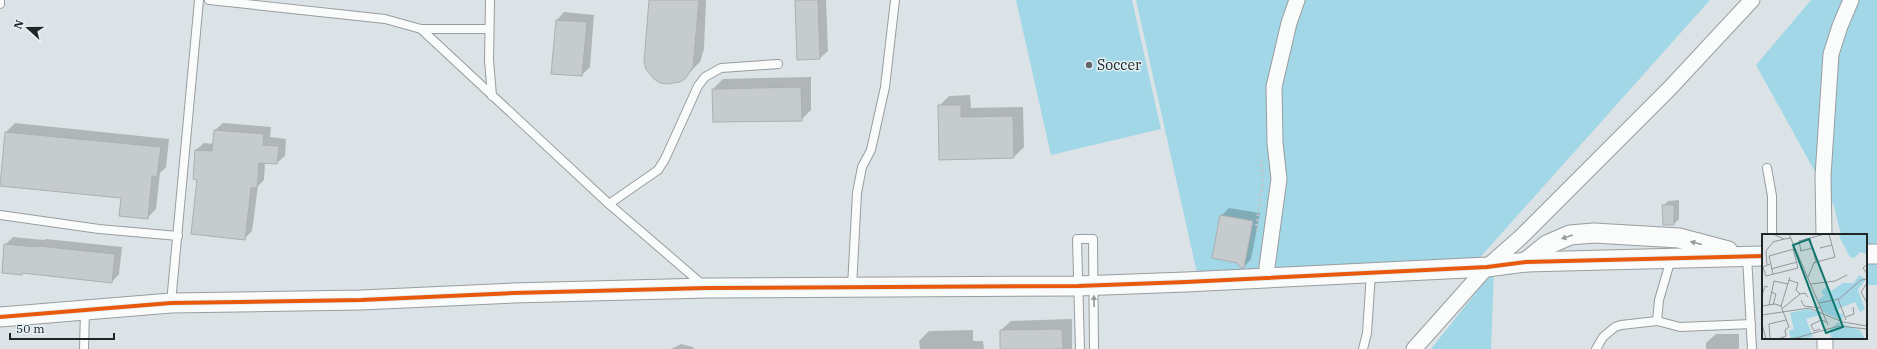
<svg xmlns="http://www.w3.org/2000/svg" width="1877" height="349" viewBox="0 0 1877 349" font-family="'IBM Plex Serif',serif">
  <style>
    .green { fill: #a1d7e7 }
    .shadow { fill: #0003 }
    .building { fill: #c6cbcd; stroke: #abb0b2 }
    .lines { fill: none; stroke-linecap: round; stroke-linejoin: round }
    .service-casing { stroke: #989d9f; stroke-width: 10 }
    .minor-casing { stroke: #989d9f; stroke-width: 17 }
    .tertiary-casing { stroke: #989d9f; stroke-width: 21 }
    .path { stroke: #c2c4c4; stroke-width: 2.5; stroke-dasharray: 2 3; stroke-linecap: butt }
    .service { stroke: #fafbfb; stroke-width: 8 }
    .minor { stroke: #fafbfb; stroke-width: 15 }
    .tertiary { stroke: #fafbfb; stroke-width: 19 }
    .cycleway-casing { stroke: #e6f2f6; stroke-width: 6 }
    .cycleway { stroke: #e8590c; stroke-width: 4 }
    .oneway { fill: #989b9b }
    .poi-dot { fill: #626869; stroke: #e6f2f6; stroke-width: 1.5 }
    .labels { text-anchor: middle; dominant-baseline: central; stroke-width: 3; stroke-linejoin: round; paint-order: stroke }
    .poi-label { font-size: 14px; fill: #202526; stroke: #e6f2f6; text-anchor: start }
    .inset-road { fill: none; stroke: #919799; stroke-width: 1 }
    .view { fill: #0f766e; fill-opacity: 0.15; stroke: #0f766e; stroke-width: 2 }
    .inset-edge { fill: none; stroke: #202526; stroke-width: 2 }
  </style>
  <rect width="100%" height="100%" fill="#dce3e6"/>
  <g class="green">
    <path d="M1016 0H1132L1161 129 1051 155Z"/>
    <path d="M1136 0H1710L1467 272 1197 273Z"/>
    <path d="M1811 0H1877V285H1866V235H1841L1834 206 1756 65Z"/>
    <path d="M1494 270 1491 349H1431Z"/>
  </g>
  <g class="shadow">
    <path d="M651 0H706L704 49 700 62 685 77Z"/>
    <path d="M796 0H826L828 51 820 58 798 59Z"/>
    <path d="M564 12 594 15 590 67 582 75 557 20Z"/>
    <path d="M811 77V110L801 120 713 89 723 79Z"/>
    <path d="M970 95 971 108 1023 107 1024 147 1014 157 939 106 949 96Z"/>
    <path d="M15 123 169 139 166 167 160 173 156 209 147 218 122 197 6 132Z"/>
    <path d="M223 123 271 127 270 137 286 139 285 156 277 163 265 162 264 180 258 186 252 231 245 238 198 179 196 150 204 143 214 144 215 130Z"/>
    <path d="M1679 200V219L1674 224 1663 206 1668 201Z"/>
    <path d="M1229 208 1260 213 1251 259 1244 267 1221 216Z"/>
    <path d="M13 237 44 240 46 239 122 247 119 274 112 282 24 272 22 274 5 245Z"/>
    <path d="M1072 319V349H1001V330L1011 321Z"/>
    <path d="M973 330V341H983L984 349H920L919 341 929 331Z"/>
    <path d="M1716 334H1739V349H1706V343Z"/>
    <path d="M681 344 693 347 694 349H671Z"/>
  </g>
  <g class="building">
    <path d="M649 0H699L693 67 686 78 680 82 667 84 660 83 654 79 646 69 644 62Z"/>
    <path d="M795 0H818L820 59 797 60Z"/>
    <path d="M556 20 587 22 582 76 551 74Z"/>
    <path d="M801 87 802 121 713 122 712 89Z"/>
    <path d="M938 105H961V117L1013 116 1014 158 939 160Z"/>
    <path d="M214 130 264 134 263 145 279 146 277 164 259 163 257 188H251L245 240 191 234 197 180 193 179 195 150 212 151Z"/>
    <path d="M5 132 161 147 157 177 152 176 148 219 119 216 121 198 0 186Z"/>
    <path d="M1662 205H1674V225H1663Z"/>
    <path d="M1220 215 1253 221 1244 268H1241L1237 263 1212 258Z"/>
    <path d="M4 244 37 247 38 246 115 254 112 283 22 273V275L2 273Z"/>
    <path d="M1062 329 1063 349H1000V330Z"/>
  </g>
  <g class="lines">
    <defs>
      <g id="service">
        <path d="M209 0 385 19 421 29H489"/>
        <path d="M490 0 489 60 492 96"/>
        <path d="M0 4V0"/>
        <path d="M421 29 609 204 703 285"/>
        <path d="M1767 168 1772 196V235"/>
        <path d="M609 204 658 170 665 159 698 86 705 77 721 68 778 64"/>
        <path d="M0 215 99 229 178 236"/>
        <path d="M1747 256 1752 349"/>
        <path d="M852 287 857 193 862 167 871 150 885 87 895 0"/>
        <path d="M171 303 199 0"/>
        <path d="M1657 321 1659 300 1671 259"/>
        <path d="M84 349 85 310"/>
        <path d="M1080 349 1077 239H1093L1094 349"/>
        <path d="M1363 349 1367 333 1371 273"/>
        <path d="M1596 349 1603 337 1615 327 1621 325 1657 321 1680 327 1751 324"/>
      </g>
      <g id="minor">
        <path d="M1824 235 1823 176 1831 54 1840 26 1851 0"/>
        <path d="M1268 278 1267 267 1279 179 1275 143 1274 87 1289 23 1297 0"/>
        <path d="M1414 349 1487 267 1520 238 1670 88 1752 0"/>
        <path d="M1825 349V338"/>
      </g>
      <g id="tertiary">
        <path d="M1866 254H1877"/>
        <path d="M1526 262 1547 245 1570 235 1594 233 1679 238 1728 251"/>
        <path d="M0 317 171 303 361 300 513 293 707 288 1078 286 1186 282 1487 267 1526 262 1763 256"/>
      </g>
    </defs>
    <use href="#service" class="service-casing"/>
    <use href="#minor" class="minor-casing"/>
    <use href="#tertiary" class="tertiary-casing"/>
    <path class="path" d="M1258 230 1256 228 1263 180 1261 158"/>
    <use href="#service" class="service"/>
    <use href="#minor" class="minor"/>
    <use href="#tertiary" class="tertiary"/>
    <defs>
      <path id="cycleway" d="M0 317 171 303 361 300 513 293 707 288 1078 286 1186 282 1487 267 1526 262 1763 256"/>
    </defs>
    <use href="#cycleway" class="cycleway-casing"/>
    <use href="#cycleway" class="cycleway"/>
  </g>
  <defs><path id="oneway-solid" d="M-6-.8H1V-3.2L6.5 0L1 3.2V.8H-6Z"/></defs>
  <g class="oneway">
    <use href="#oneway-solid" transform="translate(1567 237) rotate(161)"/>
    <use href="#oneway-solid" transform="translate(1696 243) rotate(-165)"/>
    <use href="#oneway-solid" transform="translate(1094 301) rotate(-91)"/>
  </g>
  <circle class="poi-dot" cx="1089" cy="65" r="4"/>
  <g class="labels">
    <g class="poi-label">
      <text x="1097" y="65">Soccer</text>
    </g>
  </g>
  <g transform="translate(1762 234)">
    <rect width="105" height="105" fill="#dce3e6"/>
    <path d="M76 0H105V20L98 18 92 24 88 23ZM97 41 104 45 96 56 103 75 98 78 93 68 76 75 78 80 82 79 80 86 61 78 56 66 62 62 59 57 66 52 69 57 81 49H92ZM46 75 61 80 44 85 51 103 29 105 27 97 32 95 28 79ZM76 88 98 96 103 105H70L67 97Z" fill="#a1d7e7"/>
    <path class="inset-road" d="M11 0 22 5 29 4M27 0 66 91M48 4 54 28M58 14 70 11M38 17 51 14M39 17 37 7 63 0M51 29 73 23 67 0M8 30 1 33 4 42 36 34 31 15M105 30 101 34 105 40M5 31 4 17 11 8 22 5M9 35 35 28M11 40 7 22 32 15M46 43 52 29M27 46 36 49 34 56 38 60M105 49 99 58 105 69M49 50 73 47 85 41M9 58 14 60 11 71M0 61 3 52 6 53M76 65 84 86M39 66 42 72 59 74M57 69 77 65 99 46 105 45M7 71 12 47 26 50M0 72 13 70 19 72M21 74 38 60 43 59 46 63M0 81 47 74 81 88 105 92M84 83 92 80 91 73M0 90 4 105M58 95 52 97 49 91 59 86 65 88M8 105 7 90 24 86M16 105 24 102 23 96 27 93 19 72 28 43M30 105 77 92 105 95"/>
    <path class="view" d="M47 5 81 93 64 99 31 11Z"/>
    <rect width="105" height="105" class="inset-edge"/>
  </g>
  <g transform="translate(28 28) rotate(291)" stroke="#e6f2f6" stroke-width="3" paint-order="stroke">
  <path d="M0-3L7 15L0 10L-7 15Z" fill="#202526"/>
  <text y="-6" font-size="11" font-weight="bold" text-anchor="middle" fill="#202526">N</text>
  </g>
  <path d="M10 333v6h104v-6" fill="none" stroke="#202526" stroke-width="2"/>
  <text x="16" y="333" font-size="12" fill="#202526" stroke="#e6f2f6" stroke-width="3" paint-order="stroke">50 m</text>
</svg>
